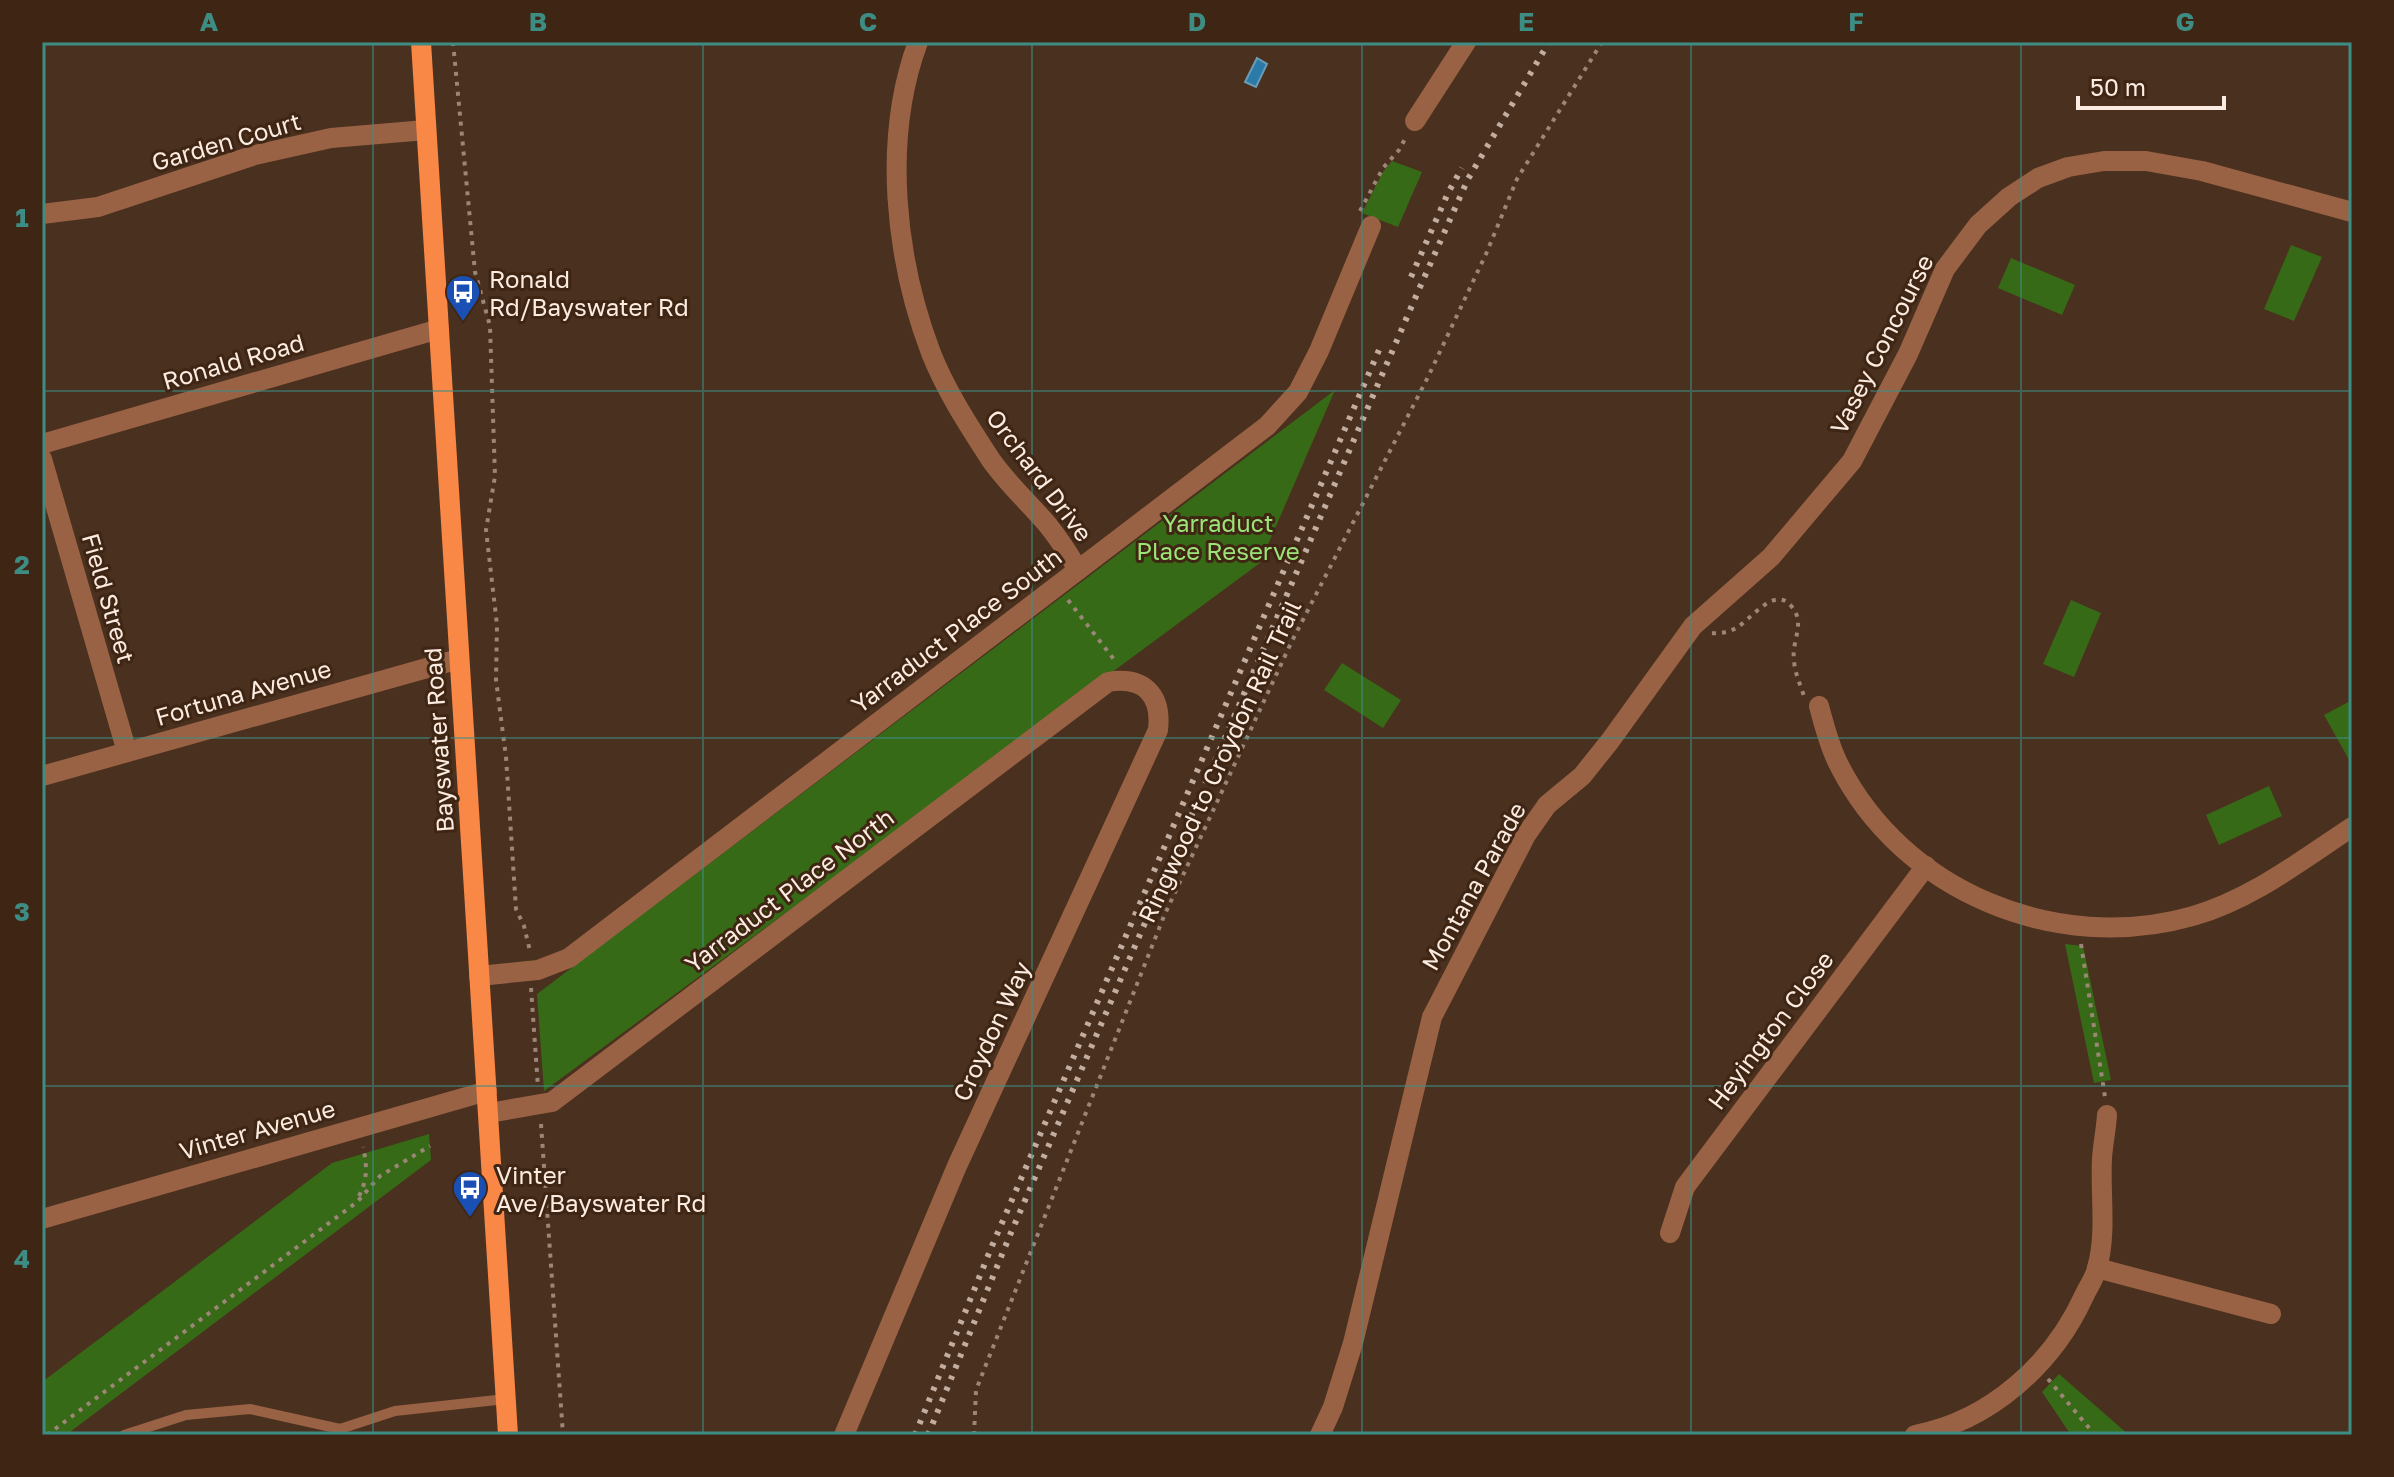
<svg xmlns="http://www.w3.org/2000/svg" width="2394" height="1477" viewBox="0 0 2394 1477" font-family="'Golos Text',sans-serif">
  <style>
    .green { fill: #376a16 }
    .water { fill: #2c7aa7; stroke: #6a9cb8; stroke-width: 2 }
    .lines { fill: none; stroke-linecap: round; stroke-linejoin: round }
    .path { stroke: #9b8677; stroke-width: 4; stroke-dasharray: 4 6; stroke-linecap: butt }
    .service { stroke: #9a6244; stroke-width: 10 }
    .minor { stroke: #9a6244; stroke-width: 20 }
    .primary { stroke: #f98746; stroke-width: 20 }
    .rail { stroke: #c2aea1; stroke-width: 6; stroke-dasharray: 4 8; stroke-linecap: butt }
    .grid { fill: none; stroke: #3e8d85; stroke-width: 2; stroke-opacity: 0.55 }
    .labels { text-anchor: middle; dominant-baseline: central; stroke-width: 6; stroke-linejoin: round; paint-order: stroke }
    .street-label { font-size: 24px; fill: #fcebe0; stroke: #3f2614 }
    .poi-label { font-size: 24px; fill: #fcebe0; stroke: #3f2614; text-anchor: start }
    .park-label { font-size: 24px; fill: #9ce478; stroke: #3f2614 }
    .neatline { fill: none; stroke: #3e8d85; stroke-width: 3 }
    .grid-label { font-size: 26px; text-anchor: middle; font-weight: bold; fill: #3e8d85 }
  </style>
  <rect width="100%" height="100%" fill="#4a301e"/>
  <g class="green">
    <path d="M1392 161 1422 172 1398 227 1362 213 1383 172Z"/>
    <path d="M2291 245 2322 257 2294 321 2264 309Z"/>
    <path d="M2011 258 2075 285 2062 315 1998 288Z"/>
    <path d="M1335 390 1260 563 544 1091 537 994Z"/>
    <path d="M2071 600 2101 613 2074 677 2043 664Z"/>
    <path d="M1342 663 1401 700 1383 728 1324 690Z"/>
    <path d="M2352 700V765L2324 715Z"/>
    <path d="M2269 786 2282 816 2219 845 2206 815Z"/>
    <path d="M2065 944 2083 946 2111 1080 2094 1083Z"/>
    <path d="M429 1134 431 1160 66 1435H42V1382L332 1163Z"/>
    <path d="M2059 1374 2129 1435H2071L2042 1392Z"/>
  </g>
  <path class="water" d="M1257 58 1267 64 1256 87 1245 82Z"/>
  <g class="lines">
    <g class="path">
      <path d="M453 42 475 272 490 326 495 476 486 530 497 625 496 680 506 757 516 909 524 926 530 951"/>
      <path d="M1360 211 1383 168 1399 150 1406 137"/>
      <path d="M1068 600 1116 662"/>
      <path d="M1712 633C1720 634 1729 632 1736 628 1751 620 1775 584 1792 607 1806 624 1791 641 1794 661 1795 673 1800 684 1804 696"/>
      <path d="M2081 944 2105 1097"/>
      <path d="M531 988 538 1087"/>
      <path d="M541 1124 563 1435"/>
      <path d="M359 1196C368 1179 367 1164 363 1147"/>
      <path d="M2048 1379 2095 1435"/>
      <path d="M47 1435 357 1202 380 1176 430 1146"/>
      <path d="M974 1435 976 1390 1164 916 1291 643 1428 377 1486 254 1517 179 1602 42"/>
    </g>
    <path class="service" d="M124 1435 186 1415 250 1409 340 1429 395 1411 506 1399"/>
    <g class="minor">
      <path d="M918 42C882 139 895 258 931 353 946 391 969 426 991 460 1007 483 1029 503 1047 524 1059 539 1069 554 1078 570"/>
      <path d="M1415 121 1466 42"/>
      <path d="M42 214 98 207 255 155 331 138 426 130"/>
      <path d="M42 444 439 329"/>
      <path d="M42 459 127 752"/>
      <path d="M1819 706C1824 725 1829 745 1838 763 1902 892 2057 955 2193 916 2252 899 2302 860 2352 827"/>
      <path d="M42 776 459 659"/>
      <path d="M479 976 538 970 569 958 1267 426 1298 392 1319 351 1371 226"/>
      <path d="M489 1113 552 1102 1108 682C1144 676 1162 695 1158 730L957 1166 844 1435"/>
      <path d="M42 1219 487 1091"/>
      <path d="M1670 1233 1685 1187 1926 866"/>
      <path d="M2097 1268 2271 1314"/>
      <path d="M1320 1435 1333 1407 1353 1343 1432 1017 1526 835 1547 805 1582 776 1610 741 1693 626 1771 557 1852 461 1908 354 1945 269 1978 225 2009 197 2038 178 2068 167 2104 161H2146L2202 171 2352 212"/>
      <path d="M1915 1435C1990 1421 2053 1364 2084 1296 2088 1287 2095 1278 2097 1268 2107 1233 2100 1194 2102 1158 2103 1144 2106 1130 2107 1115"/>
    </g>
    <path class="primary" d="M421 42 508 1435"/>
    <g class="rail">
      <path d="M1411 277 1448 193 1462 168"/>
      <path d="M915 1435 992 1246 1379 350"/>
      <path d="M928 1435 1010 1235 1420 287 1468 179 1549 42"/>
    </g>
  </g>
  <path class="grid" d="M373 42V1435M703 42V1435M1032 42V1435M1362 42V1435M1691 42V1435M2021 42V1435M42 391H2352M42 738H2352M42 1086H2352"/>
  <defs>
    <symbol id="bus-pin" viewBox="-11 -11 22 30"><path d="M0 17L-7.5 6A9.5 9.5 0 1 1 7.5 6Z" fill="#1a4fb4" stroke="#3f2614"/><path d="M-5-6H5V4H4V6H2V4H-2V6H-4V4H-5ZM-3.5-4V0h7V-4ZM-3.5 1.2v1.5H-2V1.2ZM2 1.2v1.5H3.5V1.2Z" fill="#fff"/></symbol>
  </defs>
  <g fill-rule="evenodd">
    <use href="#bus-pin" x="443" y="272" width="40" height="54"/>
    <use href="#bus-pin" x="450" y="1168" width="40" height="54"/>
  </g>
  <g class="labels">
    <g class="street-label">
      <text transform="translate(226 141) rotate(-16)">Garden Court</text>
      <text transform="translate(1881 344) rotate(-63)">Vasey Concourse</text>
      <text transform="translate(233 361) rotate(-16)">Ronald Road</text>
      <text transform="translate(1040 475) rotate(53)">Orchard Drive</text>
      <text transform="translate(109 598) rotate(74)">Field Street</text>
      <text transform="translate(956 630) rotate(-37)">Yarraduct Place South</text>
      <text transform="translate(243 692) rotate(-16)">Fortuna Avenue</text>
      <text transform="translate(438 740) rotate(-94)">Bayswater Road</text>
      <text transform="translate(1219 761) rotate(-65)">Ringwood to Croydon Rail Trail</text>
      <text transform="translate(1473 886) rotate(-61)">Montana Parade</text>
      <text transform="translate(789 890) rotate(-37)">Yarraduct Place North</text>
      <text transform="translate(1770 1030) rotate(-53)">Heyington Close</text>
      <text transform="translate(991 1031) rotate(-65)">Croydon Way</text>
      <text transform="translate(257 1129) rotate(-16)">Vinter Avenue</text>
    </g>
    <g class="poi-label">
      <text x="489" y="278">Ronald<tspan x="489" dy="28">Rd/Bayswater Rd</tspan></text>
      <text x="496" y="1174">Vinter<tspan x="496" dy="28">Ave/Bayswater Rd</tspan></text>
    </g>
    <g class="park-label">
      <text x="1218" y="522">Yarraduct<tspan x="1218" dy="28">Place Reserve</tspan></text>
    </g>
  </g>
  <rect width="2394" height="1477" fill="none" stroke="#3f2614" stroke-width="88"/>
  <path d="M2078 96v12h146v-12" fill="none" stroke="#fcebe0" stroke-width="4"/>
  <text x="2090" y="96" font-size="24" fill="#fcebe0" stroke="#3f2614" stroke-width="6" paint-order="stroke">50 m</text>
  <rect x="44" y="44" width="2306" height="1389" class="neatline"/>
  <g class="grid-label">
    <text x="209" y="31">A</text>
    <text x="538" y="31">B</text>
    <text x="868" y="31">C</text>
    <text x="1197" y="31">D</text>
    <text x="1526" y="31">E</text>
    <text x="1856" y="31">F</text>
    <text x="2185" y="31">G</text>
    <text x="22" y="227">1</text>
    <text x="22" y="574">2</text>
    <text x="22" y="921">3</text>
    <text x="22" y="1268">4</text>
  </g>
</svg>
